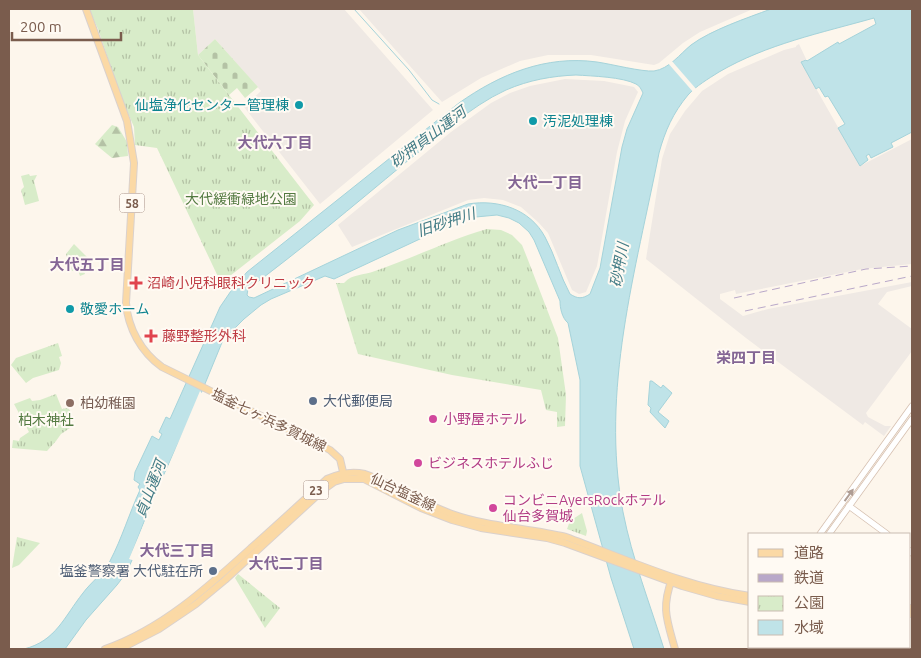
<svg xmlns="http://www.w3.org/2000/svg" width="921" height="658" viewBox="0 0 921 658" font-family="Ubuntu,'Noto Sans JP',sans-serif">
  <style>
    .industrial { fill: #efe9e4 }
    .forest { fill: url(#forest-firs) }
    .cemetery { fill: url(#cemetery-stones) }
    .park { fill: url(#park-tufts) }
    .water { fill: #bfe3e8; stroke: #a5d3da; fill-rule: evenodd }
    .pier { fill: #fdf6ec }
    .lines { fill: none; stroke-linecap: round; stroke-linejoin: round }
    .stream { stroke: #a5d3da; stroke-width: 1 }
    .secondary-casing { stroke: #d6c0b0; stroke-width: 7 }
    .primary-casing { stroke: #dad1cd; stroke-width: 8 }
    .secondary { stroke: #fff; stroke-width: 5.5 }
    .primary { stroke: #fbd9a5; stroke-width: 6 }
    .rail { stroke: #b9a8c9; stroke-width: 1; stroke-dasharray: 8 5; stroke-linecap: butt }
    .oneway { fill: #af9d94 }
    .culture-dot { fill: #0f9aa8; stroke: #fffaf3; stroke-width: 2 }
    .health-dot { fill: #e0444e; stroke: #fffaf3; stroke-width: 2 }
    .service-dot { fill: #5c6f8a; stroke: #fffaf3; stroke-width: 2 }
    .education-dot { fill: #8d6e63; stroke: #fffaf3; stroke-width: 2 }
    .hotel-dot { fill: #d1479c; stroke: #fffaf3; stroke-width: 2 }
    .labels { text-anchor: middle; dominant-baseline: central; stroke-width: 4; stroke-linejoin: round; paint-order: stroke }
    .shield { fill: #fffaf3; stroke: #a28b7f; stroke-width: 1 }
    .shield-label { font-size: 12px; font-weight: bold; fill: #7a5c4d }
    .culture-label { font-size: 14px; fill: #0d838f; stroke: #fffaf3; text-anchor: start }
    .park-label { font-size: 14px; fill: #537a41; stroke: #fffaf3 }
    .health-label { font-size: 14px; fill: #be3a42; stroke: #fffaf3; text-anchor: start }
    .service-label { font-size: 14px; fill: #4e5e75; stroke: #fffaf3; text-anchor: start }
    .education-label { font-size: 14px; fill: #785e54; stroke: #fffaf3; text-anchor: start }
    .hotel-label { font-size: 14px; fill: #b23c85; stroke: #fffaf3; text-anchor: start }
    .street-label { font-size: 14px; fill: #7a5c4d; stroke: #fffaf3 }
    .water-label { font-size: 15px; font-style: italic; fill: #437c86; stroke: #fffaf3 }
    .neighbourhood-label { font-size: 15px; font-weight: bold; fill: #846695; stroke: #fffaf3 }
  </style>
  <defs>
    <pattern id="forest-firs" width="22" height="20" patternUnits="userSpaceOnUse" patternTransform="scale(1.25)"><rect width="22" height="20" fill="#d8ecc9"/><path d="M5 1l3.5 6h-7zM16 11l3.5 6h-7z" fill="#b4c2a5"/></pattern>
    <pattern id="cemetery-stones" width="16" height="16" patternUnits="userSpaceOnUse" patternTransform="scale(1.25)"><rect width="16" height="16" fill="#d8ecc9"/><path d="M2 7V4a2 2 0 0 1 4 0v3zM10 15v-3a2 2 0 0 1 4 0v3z" fill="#b4c2a5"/></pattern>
    <pattern id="park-tufts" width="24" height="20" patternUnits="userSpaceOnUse" patternTransform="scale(1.25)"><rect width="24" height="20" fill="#d8ecc9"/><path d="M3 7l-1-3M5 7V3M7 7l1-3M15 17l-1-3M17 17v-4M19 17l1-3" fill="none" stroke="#b4c2a5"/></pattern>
  </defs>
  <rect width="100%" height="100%" fill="#fdf6ec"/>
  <g class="industrial">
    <path d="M193 9H344L433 110 320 204 244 107 261 91 215 39 198 55Z"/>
    <path d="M359 9H753L700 32 683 43 659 63 654 65 591 55H548L520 61 481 78 442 102Z"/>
    <path d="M799 44 806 59 801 62 860 166 912 139V264L862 269 736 294 735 290 720 294V299L743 316 768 309 912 282V286L887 292 878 304 912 329V351L866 413 868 417 885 426H891L884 436 865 422 863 425 746 338 646 259 662 159 670 134 685 111 702 91 728 74 784 50 796 47V46Z"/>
    <path d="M565 79 604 81 634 87 638 92 625 121 617 152 597 266 586 292 579 294 572 290 548 233 538 222 521 207 503 200 484 198 468 200 352 247 338 225 451 132 491 103 510 93 530 86Z"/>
  </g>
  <path class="forest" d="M112 125 118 127 127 142 128 156 112 158 95 144Z"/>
  <path class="cemetery" d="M215 39 258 87 245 98 237 88 229 95 198 55Z"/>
  <g class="park">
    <path d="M89 9H193L198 55 314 205 300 221 221 283 157 148 135 145 134 127 121 97 98 29Z"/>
    <path d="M29 174 30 176 37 175 34 181 39 201 25 205 21 190 24 187 21 176Z"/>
    <path d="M487 229 501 230 512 235 522 245 528 260 558 338 566 395 565 426 557 427V412L546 410 541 390 452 375 358 354 336 283H344C353 273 363 276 375 271 413 258 449 240 487 229Z"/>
    <path d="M74 244 92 262V265L83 268 85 274 80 276 78 270 72 271 66 254Z"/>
    <path d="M58 343 62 356 59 357 61 363 59 370 33 378 26 383 11 365 16 358Z"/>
    <path d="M56 394 62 409 68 408C73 413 74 422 70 428L61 434 56 441 47 451 12 448 13 440 19 441 20 438 29 432 14 404 30 398 32 401 40 400Z"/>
    <path d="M582 513 587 531 586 536 567 529 570 521Z"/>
    <path d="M17 537 40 543 19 565 12 568Z"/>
    <path d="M238 574 280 608 265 628 235 578Z"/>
  </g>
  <g class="water">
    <path d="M771 9H912V132L891 143 893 147 871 158 869 154 866 156 868 160 860 166 838 128 845 124 828 96 825 97 819 87 816 89 801 62 806 60 807 61 838 42 839 44 876 24 874 18C821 33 767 44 719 72 708 79 696 86 688 95 673 113 665 131 659 153 636 270 600 391 623 512 632 558 650 604 664 649H634L611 578 580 466V380L568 323C562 318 560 308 560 301L534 240 529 232 519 223 509 218 497 215 465 218 334 279 325 276 271 299 261 305 244 319 223 340 200 396 154 496 130 558 132 560 127 572 117 585 86 620 65 649H24C56 641 64 617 83 593 91 582 104 573 110 561 122 538 129 514 140 490L138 487 140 484 134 480 135 472 152 436 159 440 162 434 159 432 166 417 170 419 220 307 233 288 247 272 459 103C500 74 546 55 597 62 611 64 642 72 654 71 669 69 680 54 691 45 711 30 747 18 771 9ZM576 75C592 76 623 77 636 84 640 86 641 89 643 93L627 129 622 147 600 268 590 294C582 299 578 299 570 294 560 276 555 255 545 237 530 209 498 199 468 204L398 230 254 298 249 297 247 295 248 289C302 249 353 206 405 163 437 138 469 107 506 90 529 80 552 76 576 75Z"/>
    <path d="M650 381H652L661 388 663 385 672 393 658 412 669 421 665 428 650 412 651 408 648 405Z"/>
  </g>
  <g class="pier">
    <path d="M671 60 697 90 694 93 667 62Z"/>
    <path d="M200 391 203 394 168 471 132 560 129 559Z"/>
  </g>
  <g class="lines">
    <path class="stream" d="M354 9 409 70 432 100 439 104"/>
    <defs>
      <g id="secondary">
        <path d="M849 506 887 534"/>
        <path d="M820 534 912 406"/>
        <path d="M829 534 912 419"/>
        <path d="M910 551 912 553"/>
      </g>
      <g id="primary">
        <path d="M86 9 127 121 134 163 126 303C128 328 141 352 162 367L330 450 340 459 344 476"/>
        <path d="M672 579C661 608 667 620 675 649"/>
        <path d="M910 608H912"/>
        <path d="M910 614H912"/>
        <path d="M105 649C162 629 207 588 251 548 277 525 302 502 327 479 340 473 351 471 365 474 375 477 384 482 393 487 412 496 432 507 452 514 489 527 528 528 566 537 626 559 685 587 750 596"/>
        <path d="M120 649 159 629 196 604 225 580 323 490 334 482 344 479H364L421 508 452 520 481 528 547 538 565 543 682 586 717 596 750 602"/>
      </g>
    </defs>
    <use href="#secondary" class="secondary-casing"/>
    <use href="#primary" class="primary-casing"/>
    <use href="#secondary" class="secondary"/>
    <use href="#primary" class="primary"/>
    <g class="rail">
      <path d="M734 298 866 269 912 266"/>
      <path d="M745 311 912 276"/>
    </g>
  </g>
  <defs><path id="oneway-solid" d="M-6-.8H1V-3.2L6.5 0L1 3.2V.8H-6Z" transform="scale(1.25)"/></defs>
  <use class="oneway" href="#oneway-solid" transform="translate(849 495) rotate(-54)"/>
  <g class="culture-dot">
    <circle cx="299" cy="105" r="5"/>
    <circle cx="533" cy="121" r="5"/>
    <circle cx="70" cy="309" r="5"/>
  </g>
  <g class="health-dot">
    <path d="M133.5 275.5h5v5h5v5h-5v5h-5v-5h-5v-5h5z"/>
    <path d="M148.5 328.5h5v5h5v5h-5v5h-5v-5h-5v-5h5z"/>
  </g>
  <g class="service-dot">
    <circle cx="313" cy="401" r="5"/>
    <circle cx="213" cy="571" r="5"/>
  </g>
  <circle class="education-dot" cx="70" cy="403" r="5"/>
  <g class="hotel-dot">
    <circle cx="433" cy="419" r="5"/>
    <circle cx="418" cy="463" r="5"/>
    <circle cx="493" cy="508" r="5"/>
  </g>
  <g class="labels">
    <g class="shield">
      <rect x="119.5" y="193.5" width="25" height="19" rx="4"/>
      <rect x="303.5" y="480.5" width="25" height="19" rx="4"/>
    </g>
    <g class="shield-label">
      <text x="132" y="203">58</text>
      <text x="316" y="490">23</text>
    </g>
    <g class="culture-label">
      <text x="289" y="105" text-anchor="end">仙塩浄化センター管理棟</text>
      <text x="543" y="121">汚泥処理棟</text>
      <text x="80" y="309">敬愛ホーム</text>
    </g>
    <g class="park-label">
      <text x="241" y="199">大代緩衝緑地公園</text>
      <text x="46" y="420">柏木神社</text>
    </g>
    <g class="health-label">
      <text x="147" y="283">沼崎小児科眼科クリニック</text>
      <text x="162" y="336">藤野整形外科</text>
    </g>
    <g class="service-label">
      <text x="323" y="401">大代郵便局</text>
      <text x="203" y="571" text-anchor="end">塩釜警察署 大代駐在所</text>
    </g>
    <g class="education-label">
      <text x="80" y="403">柏幼稚園</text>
    </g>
    <g class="hotel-label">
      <text x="443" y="419">小野屋ホテル</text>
      <text x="428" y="463">ビジネスホテルふじ</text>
      <text x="503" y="500">コンビニAyersRockホテル<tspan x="503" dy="16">仙台多賀城</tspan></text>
    </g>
    <g class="street-label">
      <text transform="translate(269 420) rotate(26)">塩釜七ヶ浜多賀城線</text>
      <text transform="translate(403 492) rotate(25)">仙台塩釜線</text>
    </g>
    <g class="water-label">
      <text transform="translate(428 137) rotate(-37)">砂押貞山運河</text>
      <text transform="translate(446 222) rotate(-18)">旧砂押川</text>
      <text transform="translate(619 265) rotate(-80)">砂押川</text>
      <text transform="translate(150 489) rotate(-69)">貞山運河</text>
    </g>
    <g class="neighbourhood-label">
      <text x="275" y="142">大代六丁目</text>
      <text x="545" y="182">大代一丁目</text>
      <text x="87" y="264">大代五丁目</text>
      <text x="746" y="357">栄四丁目</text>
      <text x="177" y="550">大代三丁目</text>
      <text x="286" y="563">大代二丁目</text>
    </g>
  </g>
  <rect width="921" height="658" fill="none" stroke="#7a5c4d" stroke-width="20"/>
  <rect x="748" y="533" width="162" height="115" fill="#fffaf3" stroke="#cabbb1"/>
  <rect x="758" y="549" width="25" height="8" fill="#fbd9a5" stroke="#cabbb1"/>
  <text x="794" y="558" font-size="15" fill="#7a5c4d">道路</text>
  <rect x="758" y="574" width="25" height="8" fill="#b9a8c9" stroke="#cabbb1"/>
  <text x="794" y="583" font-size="15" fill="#7a5c4d">鉄道</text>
  <rect x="758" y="596" width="25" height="15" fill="url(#park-tufts)" stroke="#cabbb1"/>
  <text x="794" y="608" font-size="15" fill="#7a5c4d">公園</text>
  <rect x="758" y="620" width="25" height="15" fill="#bfe3e8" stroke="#cabbb1"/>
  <text x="794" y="633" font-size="15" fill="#7a5c4d">水域</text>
  <path d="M12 32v8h109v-8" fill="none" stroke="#7a5c4d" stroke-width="2.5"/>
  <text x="20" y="32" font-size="15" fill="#7a5c4d" stroke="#fffaf3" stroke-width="4" paint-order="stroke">200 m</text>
</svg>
